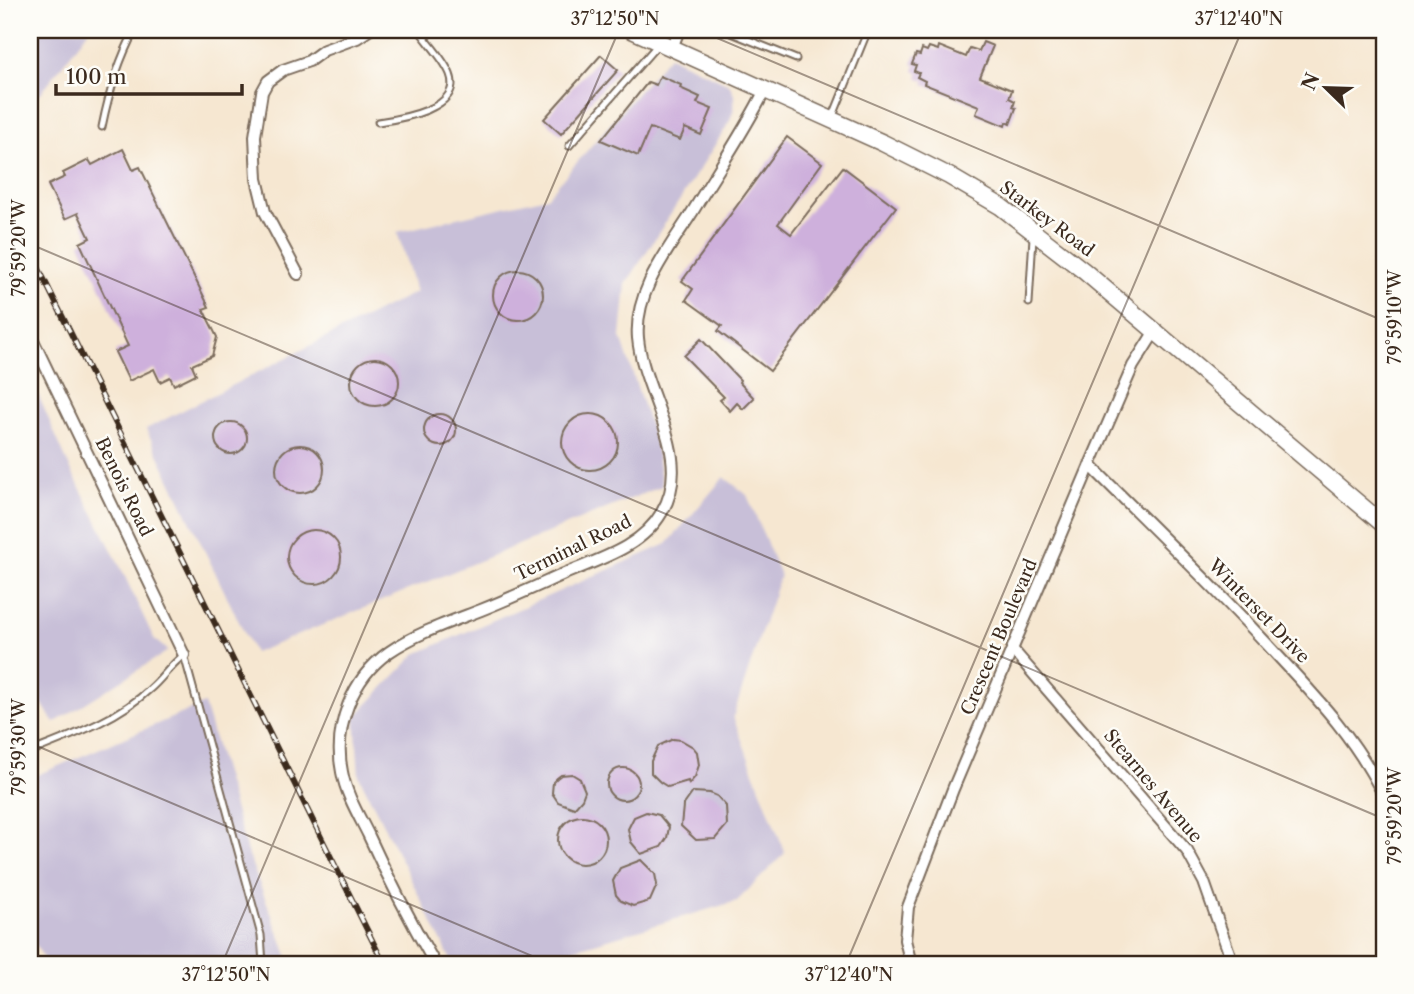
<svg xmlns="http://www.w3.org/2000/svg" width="1414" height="994" viewBox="0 0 1414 994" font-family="'Libre Caslon Text',serif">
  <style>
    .industrial { fill: #c8bfd8 }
    .building { fill: #ceb0dc }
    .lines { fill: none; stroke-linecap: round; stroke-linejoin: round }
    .service-casing { stroke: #7c6c5d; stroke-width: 9 }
    .minor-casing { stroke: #7c6c5d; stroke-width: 14 }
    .secondary-casing { stroke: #7c6c5d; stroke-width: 19 }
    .path { stroke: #7c6c5d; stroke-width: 2.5; stroke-dasharray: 5 5; stroke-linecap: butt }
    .service { stroke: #fff; stroke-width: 5 }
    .minor { stroke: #fff; stroke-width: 10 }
    .secondary { stroke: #fff; stroke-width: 16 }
    .rail-casing { stroke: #3b2a1e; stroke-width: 6 }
    .rail { stroke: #fdfcf7; stroke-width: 3.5; stroke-dasharray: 10; stroke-linecap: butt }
    .ticks { fill: none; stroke: #3b2a1e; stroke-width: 2; stroke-opacity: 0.45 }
    .labels { text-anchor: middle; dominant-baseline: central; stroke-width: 5; stroke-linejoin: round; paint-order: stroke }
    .street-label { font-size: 18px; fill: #3b2a1e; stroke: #fdfcf7 }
    .neatline { fill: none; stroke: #3b2a1e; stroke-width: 2.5 }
    .ticks-label { font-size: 18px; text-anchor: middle; fill: #3b2a1e }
  </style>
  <rect width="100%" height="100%" fill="#fdfcf7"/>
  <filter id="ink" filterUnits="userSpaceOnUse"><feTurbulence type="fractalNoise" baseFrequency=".0143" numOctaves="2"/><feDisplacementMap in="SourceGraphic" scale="14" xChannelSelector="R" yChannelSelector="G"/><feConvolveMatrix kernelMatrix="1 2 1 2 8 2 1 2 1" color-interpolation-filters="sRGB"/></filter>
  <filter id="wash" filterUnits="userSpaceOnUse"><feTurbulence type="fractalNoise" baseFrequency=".00686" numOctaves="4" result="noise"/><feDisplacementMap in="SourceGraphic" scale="28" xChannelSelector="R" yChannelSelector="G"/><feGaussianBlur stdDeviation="1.57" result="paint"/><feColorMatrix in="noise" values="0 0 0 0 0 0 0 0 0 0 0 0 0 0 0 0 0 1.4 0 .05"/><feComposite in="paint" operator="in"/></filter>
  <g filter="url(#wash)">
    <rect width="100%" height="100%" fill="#f6e7d1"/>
    <g class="industrial">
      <path d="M30 30H89L30 107Z"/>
      <path d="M669 56 729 84 734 94V108L729 123 626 284 621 337 655 442 662 486 254 653 146 429 416 292 397 232 547 197Z"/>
      <path d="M30 376 69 466 121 568 154 639 168 651 54 723 30 684Z"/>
      <path d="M724 477 747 495 780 575 733 717 785 853 737 901 540 959 453 964 359 776 355 717 416 654 667 544Z"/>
      <path d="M204 704 247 852 291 964H47L30 935V778Z"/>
    </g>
    <g id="blocks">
      <g class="building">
        <path d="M983 42 993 46 980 77 1012 90 1009 98 1015 101 1013 107 1016 108 1010 124 1006 122 1005 126 976 114 979 106 924 84 925 81 917 77 919 73 914 71 916 65 912 64 916 54 920 55 922 49 927 51 929 47 938 50 939 46 966 57 970 48 979 51Z"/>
        <path d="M601 55 618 70 561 134 544 119Z"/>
        <path d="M660 76 681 85 680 88 700 97 697 103 712 109 701 135 685 128 680 140 650 128 638 156 601 140 648 82 656 85Z"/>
        <path d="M787 137 822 163 778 224 791 234 843 167 896 207 770 371 718 331 722 326 686 300 693 289 682 281Z"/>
        <path d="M123 149 133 170 140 167 209 307 203 309 217 337 212 356 192 365 196 374 174 385 170 377 160 382 154 369 129 381 115 352 128 346 80 243 90 238 78 213 65 219 48 185 65 177 63 173 89 160 92 165Z"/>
        <circle cx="518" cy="295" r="25"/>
        <path d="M701 339 740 380 739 382 754 398 743 409 737 403 730 411 720 400 724 397 684 356Z"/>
        <circle cx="375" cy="382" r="24"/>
        <circle cx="440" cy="430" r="16"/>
        <circle cx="590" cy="442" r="28"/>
        <circle cx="231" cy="438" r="16"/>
        <circle cx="300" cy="469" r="24"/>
        <circle cx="314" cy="557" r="27"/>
        <path d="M673 739 681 740 693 747 697 752 699 765 695 777 689 784 688 781 668 787 660 782 651 773V761L658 746Z"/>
        <circle cx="623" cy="784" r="16"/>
        <path d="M572 774 580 779 585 791 582 799 574 808 558 802 552 793 553 782 557 778 561 775Z"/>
        <path d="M693 792 710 793 717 796 726 806 727 825 715 839 696 840 681 826 683 806Z"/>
        <path d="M646 812 659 815 669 827 667 838 661 847 641 854 631 842 628 829 634 817Z"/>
        <circle cx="582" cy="840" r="24"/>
        <path d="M641 860 655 874 657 885 650 901 633 906 621 901 616 895 613 881 620 868Z"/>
      </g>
    </g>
  </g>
  <g filter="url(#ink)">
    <use href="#blocks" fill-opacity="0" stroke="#7c6c5d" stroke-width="2"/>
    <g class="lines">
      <defs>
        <g id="service">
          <path d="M724 30 796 59"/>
          <path d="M833 116 868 30"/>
          <path d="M378 122C399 119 464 109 450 74 444 59 428 43 419 30"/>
          <path d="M102 127C109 92 118 61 135 30"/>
          <path d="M569 146 659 43"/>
          <path d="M1029 303 1033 237"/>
          <path d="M30 752C70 736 117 720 150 689 163 678 170 665 184 655L261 935 263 964"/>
        </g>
        <g id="minor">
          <path d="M672 48 679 30"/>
          <path d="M298 274 265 212 257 179 255 136 262 92 268 81 283 70 309 61 324 50 357 38 369 30"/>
          <path d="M30 334 184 655"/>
          <path d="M1090 465C1153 528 1218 590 1278 656 1320 701 1357 741 1384 796"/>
          <path d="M1013 650 1187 851 1204 882 1233 964"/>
          <path d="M435 964C411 922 388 878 368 834 358 814 346 794 342 772 333 727 352 678 389 652 417 633 450 622 481 610 509 599 537 586 564 574 600 559 642 547 662 512 695 456 643 395 638 338 634 291 669 249 693 211 717 171 744 132 765 90"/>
          <path d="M911 964 905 940 908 907 953 789 1090 465 1133 366 1155 331"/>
        </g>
        <path id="secondary" d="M632 30 883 143 949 176 1000 206 1084 271 1384 525"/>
      </defs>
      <use href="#service" class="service-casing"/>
      <use href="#minor" class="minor-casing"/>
      <use href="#secondary" class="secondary-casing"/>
      <path class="path" d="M1151 33 1152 30"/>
      <use href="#service" class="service"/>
      <use href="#minor" class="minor"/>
      <use href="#secondary" class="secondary"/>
      <defs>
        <path id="rail" d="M30 251 384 964"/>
      </defs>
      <use href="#rail" class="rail-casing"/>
      <use href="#rail" class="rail"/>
    </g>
  </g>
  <path class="ticks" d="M698 30 1384 321M30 244 1384 819M30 743 551 964M222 964 619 30M846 964 1242 30"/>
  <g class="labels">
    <g class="street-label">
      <text transform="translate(1047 219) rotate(37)">Starkey Road</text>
      <text transform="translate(124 487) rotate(64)">Benois Road</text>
      <text transform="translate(573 548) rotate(-26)">Terminal Road</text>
      <text transform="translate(1259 611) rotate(46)">Winterset Drive</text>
      <text transform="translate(999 637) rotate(-67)">Crescent Boulevard</text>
      <text transform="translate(1153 786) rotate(50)">Stearnes Avenue</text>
    </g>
  </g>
  <rect width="1414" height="994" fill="none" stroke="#fdfcf7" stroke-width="77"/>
  <g transform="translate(1326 88) rotate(293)" stroke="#fdfcf7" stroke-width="5" paint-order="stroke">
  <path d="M0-5L12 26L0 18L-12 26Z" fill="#3b2a1e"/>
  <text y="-10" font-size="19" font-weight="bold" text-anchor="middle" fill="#3b2a1e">N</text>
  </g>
  <path d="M56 84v10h186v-10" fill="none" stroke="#3b2a1e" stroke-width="3.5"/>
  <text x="66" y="84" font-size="21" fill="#3b2a1e" stroke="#fdfcf7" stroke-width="5" paint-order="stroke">100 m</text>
  <rect x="38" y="38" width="1338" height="918" class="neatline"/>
  <g class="ticks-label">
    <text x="615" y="25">37°12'50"N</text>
    <text x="1239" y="25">37°12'40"N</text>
    <text transform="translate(19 248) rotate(-90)" y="6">79°59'20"W</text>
    <text transform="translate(1395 317) rotate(-90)" y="6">79°59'10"W</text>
    <text transform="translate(19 747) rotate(-90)" y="6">79°59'30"W</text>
    <text transform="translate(1395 816) rotate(-90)" y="6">79°59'20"W</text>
    <text x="226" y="981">37°12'50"N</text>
    <text x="849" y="981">37°12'40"N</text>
  </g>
</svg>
